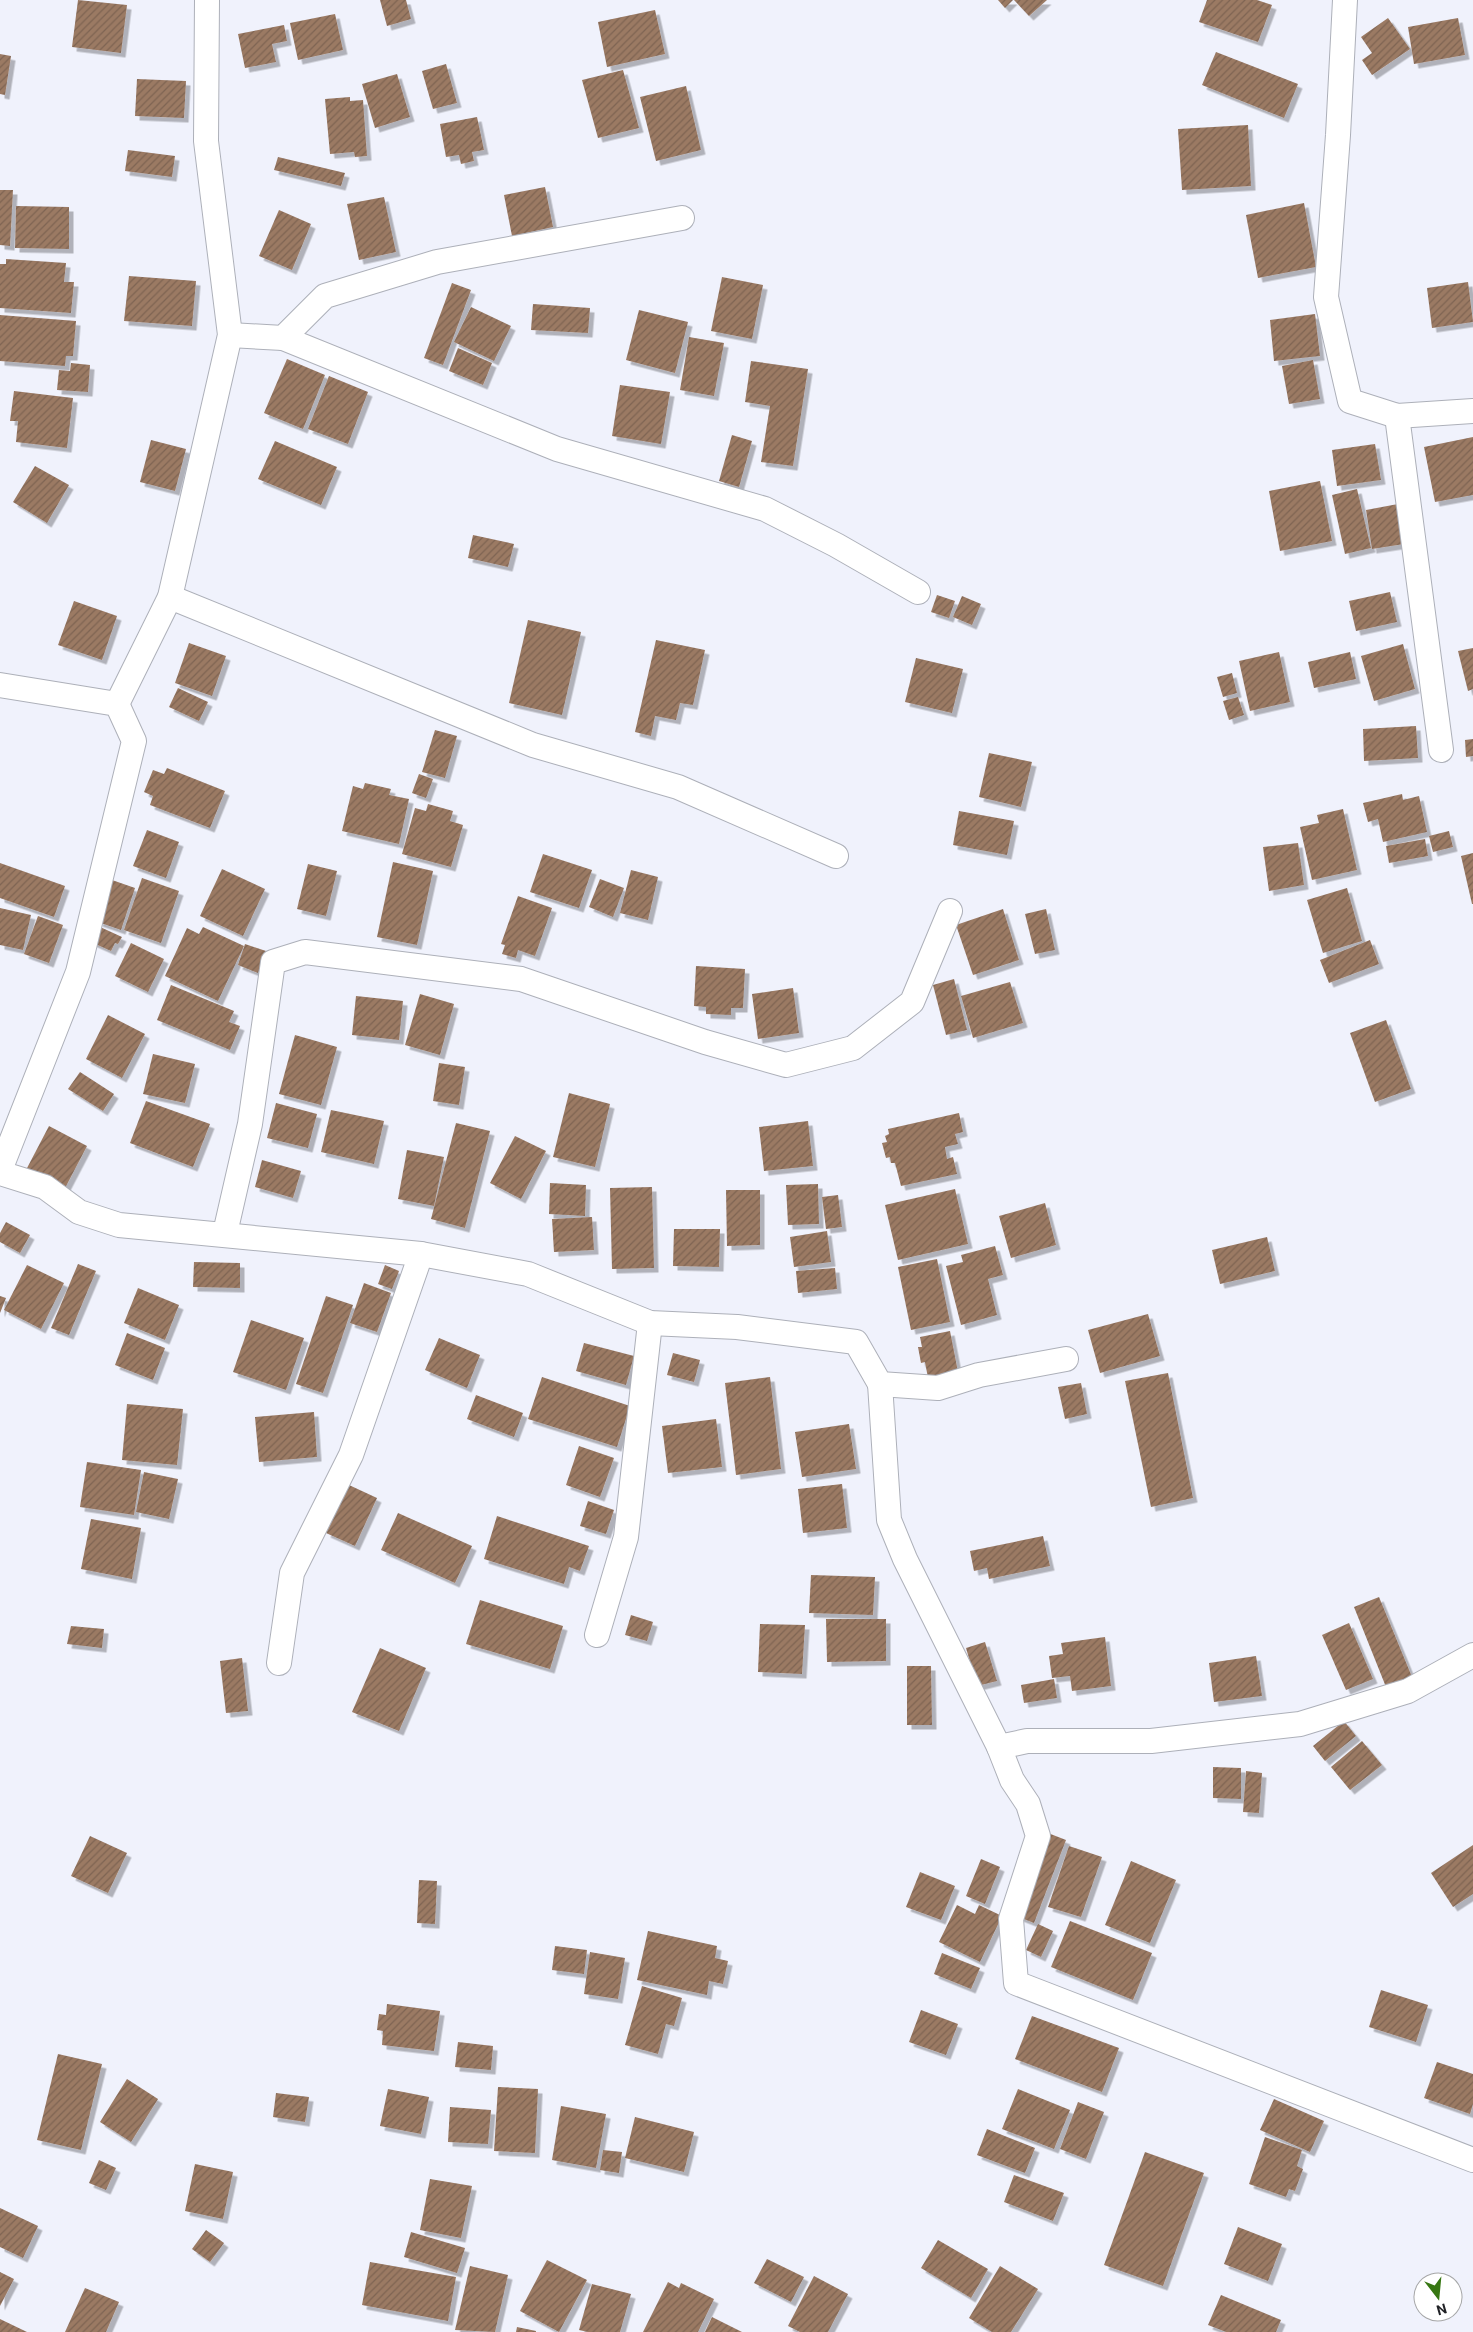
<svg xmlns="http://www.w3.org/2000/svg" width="1473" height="2332" viewBox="0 0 1473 2332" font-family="Roboto,sans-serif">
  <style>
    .building { fill: url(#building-hatch); filter: url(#shadow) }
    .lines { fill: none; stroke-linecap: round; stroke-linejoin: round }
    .minor-casing { stroke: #adb0b9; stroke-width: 26 }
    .minor { stroke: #fff; stroke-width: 24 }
  </style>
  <defs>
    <pattern id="building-hatch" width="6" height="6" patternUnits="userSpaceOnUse" patternTransform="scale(1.25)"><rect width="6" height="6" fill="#9b7a64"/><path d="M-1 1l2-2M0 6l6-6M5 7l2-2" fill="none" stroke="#7e6452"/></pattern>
    <filter id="shadow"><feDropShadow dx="4.5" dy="4.5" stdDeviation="0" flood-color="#0004"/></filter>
  </defs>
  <rect width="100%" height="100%" fill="#f0f2fc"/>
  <g class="building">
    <path d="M78 0 127 5 121 53 72 47Z"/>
    <path d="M380 0H406L411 19 387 26Z"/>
    <path d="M998 0H1013L1005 8Z"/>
    <path d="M1014 0H1047L1029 16Z"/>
    <path d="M1207 0H1257L1272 5 1258 42 1199 22Z"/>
    <path d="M655 10 665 54 607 67 598 22Z"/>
    <path d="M335 14 343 50 298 60 290 23Z"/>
    <path d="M1388 18 1410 49 1372 75 1362 60 1372 53 1361 37Z"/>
    <path d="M1458 18 1465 55 1414 64 1408 27Z"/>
    <path d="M284 25 287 41 272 44 276 62 245 68 238 34Z"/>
    <path d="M1216 52 1298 84 1284 118 1202 85Z"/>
    <path d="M0 54 11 56 5 95 0 94Z"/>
    <path d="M446 64 457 103 433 109 422 71Z"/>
    <path d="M623 70 639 128 598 138 582 80Z"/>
    <path d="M397 74 410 117 375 128 362 84Z"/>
    <path d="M137 79 186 81 184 118 135 116Z"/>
    <path d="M686 86 701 150 656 161 640 97Z"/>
    <path d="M350 97V101L363 100 367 156 355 157 354 152 330 154 325 99Z"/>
    <path d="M477 117 484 150 472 152 474 161 461 164 459 155 446 157 440 124Z"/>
    <path d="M1248 125 1251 186 1182 190 1178 129Z"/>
    <path d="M128 150 175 156 172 177 125 171Z"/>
    <path d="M278 157 345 173 341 186 274 170Z"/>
    <path d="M545 187 553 227 512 236 504 195Z"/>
    <path d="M0 190H13L10 246 0 245Z"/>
    <path d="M384 197 396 252 359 260 347 204Z"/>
    <path d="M1304 203 1316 267 1258 278 1246 215Z"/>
    <path d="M16 206 69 207V249L15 248Z"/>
    <path d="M279 210 311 224 292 270 259 256Z"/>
    <path d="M6 259 66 263 64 282H74L71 313 0 308V264H6Z"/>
    <path d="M129 276 196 281 192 326 124 321Z"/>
    <path d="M722 277 763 285 752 339 711 331Z"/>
    <path d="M1468 282 1473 322 1432 328 1427 288Z"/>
    <path d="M452 283 471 290 443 365 424 358Z"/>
    <path d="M533 304 590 308 588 333 531 330Z"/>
    <path d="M471 307 511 326 494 361 454 342Z"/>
    <path d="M639 310 688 322 675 373 626 360Z"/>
    <path d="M1315 314 1320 356 1274 361 1270 320Z"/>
    <path d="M0 315 76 321 73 356H66L65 366 0 361Z"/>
    <path d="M689 337 724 343 714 396 680 390Z"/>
    <path d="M458 348 492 363 483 385 449 371Z"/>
    <path d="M287 359 325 375 303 429 264 413Z"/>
    <path d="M1313 360 1320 399 1289 404 1282 366Z"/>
    <path d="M751 361 808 369 793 466 761 462 770 406 745 402Z"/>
    <path d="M71 363 90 365 88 392 57 390 59 370 70 371Z"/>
    <path d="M329 376 368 392 348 444 308 429Z"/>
    <path d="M620 385 670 392 661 444 612 436Z"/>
    <path d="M14 391 73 398 67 448 16 442 18 421H10Z"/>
    <path d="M732 435 752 441 739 487 719 481Z"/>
    <path d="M1473 437V495L1435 502 1424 447Z"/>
    <path d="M151 440 186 449 175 491 140 482Z"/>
    <path d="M275 441 337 467 321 505 258 479Z"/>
    <path d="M1375 444 1381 480 1337 486 1332 450Z"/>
    <path d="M35 466 69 485 47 523 13 502Z"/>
    <path d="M1320 481 1332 541 1280 551 1269 491Z"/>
    <path d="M1357 489 1371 548 1345 554 1332 495Z"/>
    <path d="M1398 504 1404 544 1372 549 1366 510Z"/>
    <path d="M473 535 514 544 508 567 468 558Z"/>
    <path d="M1390 592 1397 622 1356 631 1349 601Z"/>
    <path d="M937 595 955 601 949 618 931 612Z"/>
    <path d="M962 596 981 604 972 625 953 617Z"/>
    <path d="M74 601 117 616 102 660 58 645Z"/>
    <path d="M528 620 581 632 562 715 509 703Z"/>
    <path d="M656 640 705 650 693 705 680 703 676 720 655 716 651 736 635 732Z"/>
    <path d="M189 643 226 656 212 696 175 683Z"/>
    <path d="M1403 644 1415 689 1374 701 1361 656Z"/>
    <path d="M1473 648V689L1468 691 1458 651Z"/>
    <path d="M1279 652 1290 702 1250 711 1239 661Z"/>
    <path d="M1350 652 1356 679 1314 688 1308 662Z"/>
    <path d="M916 658 963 669 952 713 905 702Z"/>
    <path d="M1232 673 1237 693 1223 697 1217 677Z"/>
    <path d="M178 688 208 702 199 721 169 707Z"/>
    <path d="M1238 697 1244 715 1229 720 1223 701Z"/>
    <path d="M1416 726 1418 758 1364 761 1363 729Z"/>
    <path d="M435 730 457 736 445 778 422 772Z"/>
    <path d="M1473 739V756L1466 757 1465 740Z"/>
    <path d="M989 753 1032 762 1021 807 979 797Z"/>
    <path d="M167 768 225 791 210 828 150 805 153 796 144 792 153 770 164 774Z"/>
    <path d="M419 774 433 779 426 798 412 793Z"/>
    <path d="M365 783 391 789 389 795 409 799 399 844 342 831 353 786 363 789Z"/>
    <path d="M1402 794 1403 800 1419 796 1427 832 1383 842 1378 819 1368 822 1363 803Z"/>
    <path d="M428 804 453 811 450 821 463 825 451 867 402 854 415 808 426 811Z"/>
    <path d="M1343 809 1357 870 1312 880 1300 827 1319 823 1317 815Z"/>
    <path d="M959 811 1014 821 1007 855 953 845Z"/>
    <path d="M147 830 179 842 166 878 133 866Z"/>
    <path d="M1449 831 1453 847 1433 852 1429 836Z"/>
    <path d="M1425 839 1428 856 1389 863 1386 846Z"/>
    <path d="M1298 843 1304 885 1269 891 1263 847Z"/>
    <path d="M1473 853V904H1472L1461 856Z"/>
    <path d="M543 854 592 870 579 908 530 892Z"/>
    <path d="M393 862 433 871 417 945 377 937Z"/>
    <path d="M0 863 65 886 54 917 0 898Z"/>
    <path d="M308 864 337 871 326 916 297 909Z"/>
    <path d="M222 869 265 889 243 936 200 916Z"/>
    <path d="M631 870 658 877 648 920 620 913Z"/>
    <path d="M142 878 179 891 161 943 124 930Z"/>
    <path d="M600 879 624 888 613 917 589 907Z"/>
    <path d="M112 880 135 888 121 930 98 922Z"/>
    <path d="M1347 888 1362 941 1323 953 1307 900Z"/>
    <path d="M518 896 552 908 535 956 518 950 516 958 502 954 505 945 501 944Z"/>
    <path d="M0 908 31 915 23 950 0 945Z"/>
    <path d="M1003 909 1019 960 973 975 956 925Z"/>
    <path d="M1046 909 1055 950 1035 954 1025 914Z"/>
    <path d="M38 916 63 925 49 963 24 954Z"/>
    <path d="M98 926 122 937 118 944 115 943 111 951 91 942Z"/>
    <path d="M203 927 244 946 218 1001 165 976 187 928 199 934Z"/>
    <path d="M1370 940 1379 964 1329 983 1320 960Z"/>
    <path d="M131 943 164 959 148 992 115 976Z"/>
    <path d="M245 944 266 951 258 973 238 965Z"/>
    <path d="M696 966 745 969 743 1008H731V1015L706 1014V1007L694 1006Z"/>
    <path d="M954 979 967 1030 946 1035 933 985Z"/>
    <path d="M1010 982 1023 1023 973 1038 961 996Z"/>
    <path d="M171 985 234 1011 229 1022 240 1026 230 1050 157 1020Z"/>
    <path d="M793 988 799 1033 758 1039 752 994Z"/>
    <path d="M420 994 454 1004 440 1055 405 1045Z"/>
    <path d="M356 996 403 1001 399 1040 352 1035Z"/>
    <path d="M108 1015 145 1034 122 1078 86 1059Z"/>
    <path d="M1386 1020 1411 1089 1375 1102 1350 1033Z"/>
    <path d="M295 1035 337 1047 321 1105 279 1094Z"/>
    <path d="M153 1054 195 1064 185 1103 143 1094Z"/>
    <path d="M439 1063 465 1067 459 1105 433 1101Z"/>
    <path d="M80 1072 114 1094 103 1111 68 1089Z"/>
    <path d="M569 1093 610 1104 595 1167 553 1157Z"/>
    <path d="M146 1101 210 1124 193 1167 130 1143Z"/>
    <path d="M276 1103 317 1114 308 1148 267 1138Z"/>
    <path d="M331 1110 384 1121 374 1164 321 1152Z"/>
    <path d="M959 1113 963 1132 955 1134 958 1144 945 1147 947 1159 953 1157 957 1174 901 1186 895 1163H891L890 1157 886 1158 882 1143 887 1142 885 1136 889 1134 888 1129Z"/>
    <path d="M808 1121 813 1166 764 1171 759 1127Z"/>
    <path d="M456 1123 490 1131 465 1228 431 1219Z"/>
    <path d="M49 1126 87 1146 64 1190 26 1170Z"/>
    <path d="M515 1136 546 1151 521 1199 490 1183Z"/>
    <path d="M407 1150 444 1157 434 1206 398 1199Z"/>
    <path d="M262 1160 301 1171 293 1198 255 1187Z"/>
    <path d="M550 1183 586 1185 585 1216 549 1214Z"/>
    <path d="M818 1184 819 1224 788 1225 786 1185Z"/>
    <path d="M652 1187 654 1268 612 1269 610 1188Z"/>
    <path d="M955 1189 968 1244 898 1260 885 1205Z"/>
    <path d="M726 1190H760V1245L727 1246Z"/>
    <path d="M838 1195 842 1227 826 1229 822 1197Z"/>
    <path d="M1045 1203 1056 1245 1011 1258 999 1216Z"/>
    <path d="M592 1217 594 1250 554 1252 552 1219Z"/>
    <path d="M6 1222 30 1235 20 1253 0 1242V1233Z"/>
    <path d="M674 1229H720L719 1267 673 1266Z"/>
    <path d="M827 1231 831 1262 794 1267 790 1237Z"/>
    <path d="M1267 1237 1275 1271 1220 1284 1212 1250Z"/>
    <path d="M995 1246 1003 1275 988 1279 997 1315 961 1325 946 1266 963 1262 961 1255Z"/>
    <path d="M937 1259 950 1322 911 1330 898 1267Z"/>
    <path d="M194 1262 240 1263V1288L193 1287Z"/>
    <path d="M78 1264 96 1271 69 1335 51 1328Z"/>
    <path d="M27 1265 64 1283 41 1329 4 1310Z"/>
    <path d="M385 1265 399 1271 392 1289 378 1284Z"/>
    <path d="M835 1268 837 1289 798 1293 796 1271Z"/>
    <path d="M364 1283 391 1293 377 1332 350 1323Z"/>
    <path d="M138 1288 179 1305 165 1340 124 1323Z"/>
    <path d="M0 1296 6 1298 0 1313Z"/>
    <path d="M326 1296 353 1305 323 1393 296 1384Z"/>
    <path d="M1148 1314 1160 1356 1100 1373 1088 1330Z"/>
    <path d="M251 1320 304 1338 286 1390 233 1372Z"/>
    <path d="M950 1331 958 1372 928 1378 925 1362 921 1363 918 1347H922L920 1337Z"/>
    <path d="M127 1333 165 1348 153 1380 115 1365Z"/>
    <path d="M439 1338 480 1355 467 1388 425 1370Z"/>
    <path d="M584 1343 634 1356 626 1385 576 1371Z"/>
    <path d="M673 1353 700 1360 694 1382 667 1375Z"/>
    <path d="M1168 1373 1193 1498 1151 1507 1125 1381Z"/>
    <path d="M542 1377 630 1406 617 1447 528 1419Z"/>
    <path d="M770 1377 781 1469 736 1475 725 1383Z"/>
    <path d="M1081 1383 1087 1414 1065 1419 1058 1387Z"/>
    <path d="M476 1395 523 1413 514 1437 467 1419Z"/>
    <path d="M127 1404 183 1409 177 1465 122 1460Z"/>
    <path d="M314 1412 317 1457 259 1462 255 1417Z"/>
    <path d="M716 1419 722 1467 668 1473 662 1426Z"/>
    <path d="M849 1424 856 1469 802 1477 795 1432Z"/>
    <path d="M579 1446 614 1458 600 1497 566 1485Z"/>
    <path d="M87 1462 141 1470 134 1515 80 1507Z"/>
    <path d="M144 1472 178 1479 169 1519 136 1512Z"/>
    <path d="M842 1484 847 1528 803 1533 798 1489Z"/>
    <path d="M349 1485 377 1498 355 1546 326 1533Z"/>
    <path d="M588 1501 614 1510 606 1534 580 1526Z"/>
    <path d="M398 1513 472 1546 455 1583 381 1550Z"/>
    <path d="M497 1516 589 1546 580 1571 569 1567 564 1584 484 1559Z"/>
    <path d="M91 1519 141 1528 132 1579 81 1569Z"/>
    <path d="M1043 1536 1050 1566 989 1579 987 1568 974 1571 970 1551Z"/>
    <path d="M811 1575 875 1577 873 1615 809 1613Z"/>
    <path d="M1379 1597 1412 1677 1386 1687 1354 1607Z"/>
    <path d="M480 1600 563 1626 550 1669 466 1644Z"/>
    <path d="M631 1615 653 1622 647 1641 625 1635Z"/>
    <path d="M826 1619H886V1661L827 1662Z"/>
    <path d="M1349 1623 1373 1679 1346 1690 1322 1635Z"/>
    <path d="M760 1624 805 1625 802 1674 758 1672Z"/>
    <path d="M71 1626 104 1629 102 1648 67 1644Z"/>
    <path d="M1105 1637 1111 1686 1072 1691 1070 1676 1052 1678 1049 1656 1063 1654 1061 1643Z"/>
    <path d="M985 1642 997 1681 977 1686 966 1648Z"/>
    <path d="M380 1648 426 1668 399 1731 352 1712Z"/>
    <path d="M1256 1656 1262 1696 1214 1702 1209 1663Z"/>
    <path d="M242 1658 248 1711 226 1713 220 1661Z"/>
    <path d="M907 1666H931L932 1725H907Z"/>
    <path d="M1054 1679 1057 1698 1024 1703 1021 1685Z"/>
    <path d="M1344 1721 1356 1736 1325 1761 1313 1746Z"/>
    <path d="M1362 1741 1382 1765 1350 1790 1331 1767Z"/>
    <path d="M1213 1767 1241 1768V1799L1213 1798Z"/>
    <path d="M1246 1771 1262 1773 1259 1813 1243 1812Z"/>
    <path d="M1048 1833 1066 1840 1034 1923 1016 1916Z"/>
    <path d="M90 1836 127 1853 108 1893 71 1876Z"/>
    <path d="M1473 1845V1894L1453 1907 1431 1873Z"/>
    <path d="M1069 1846 1102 1857 1081 1917 1048 1907Z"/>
    <path d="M981 1859 1000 1867 985 1904 966 1896Z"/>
    <path d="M1131 1861 1176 1880 1150 1943 1105 1925Z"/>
    <path d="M920 1872 955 1886 941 1920 906 1907Z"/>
    <path d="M419 1880 437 1881 435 1924 417 1923Z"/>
    <path d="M957 1905 975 1914 979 1905 1002 1916 980 1962 939 1942Z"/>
    <path d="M1070 1921 1152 1953 1133 2000 1051 1967Z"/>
    <path d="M1038 1924 1053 1931 1041 1957 1026 1950Z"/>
    <path d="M648 1931 717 1946 715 1958 728 1961 723 1984 709 1981 707 1995 637 1980Z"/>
    <path d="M555 1946 587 1950 584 1974 552 1970Z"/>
    <path d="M590 1952 625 1958 618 1999 584 1994Z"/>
    <path d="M942 1953 980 1968 971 1989 934 1974Z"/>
    <path d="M642 1986 682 1998 674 2026 666 2024 658 2054 625 2045Z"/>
    <path d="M1381 1990 1428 2005 1416 2042 1369 2027Z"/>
    <path d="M387 2004 440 2011 434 2051 382 2045 383 2031 377 2030 379 2014 386 2015Z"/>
    <path d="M921 2010 958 2024 946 2055 909 2042Z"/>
    <path d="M1032 2016 1119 2048 1102 2092 1015 2059Z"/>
    <path d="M458 2042 493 2046 491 2070 455 2067Z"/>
    <path d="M58 2054 102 2064 81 2150 37 2140Z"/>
    <path d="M1437 2062 1473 2074V2104L1470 2114 1424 2098Z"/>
    <path d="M127 2079 158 2099 131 2142 100 2122Z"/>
    <path d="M498 2087 538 2089 535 2153 494 2151Z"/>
    <path d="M388 2089 429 2097 421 2134 380 2126Z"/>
    <path d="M1018 2089 1070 2110 1054 2149 1002 2129Z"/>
    <path d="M276 2093 309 2097 305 2122 273 2117Z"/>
    <path d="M1274 2099 1324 2121 1310 2152 1260 2130Z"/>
    <path d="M1078 2102 1104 2112 1086 2159 1060 2149Z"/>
    <path d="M561 2106 606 2114 596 2168 552 2160Z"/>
    <path d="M450 2107 491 2110 488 2144 448 2142Z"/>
    <path d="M635 2117 694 2132 684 2172 625 2158Z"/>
    <path d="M987 2129 1035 2148 1025 2173 977 2155Z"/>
    <path d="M1265 2137 1302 2150 1297 2166 1303 2169 1295 2191 1289 2189 1286 2197 1249 2184Z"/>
    <path d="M603 2150 622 2152 619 2173 600 2170Z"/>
    <path d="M1145 2152 1204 2173 1163 2286 1104 2265Z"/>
    <path d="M99 2160 116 2168 106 2190 89 2183Z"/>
    <path d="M195 2164 233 2172 223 2219 185 2211Z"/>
    <path d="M1014 2175 1064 2193 1053 2221 1004 2202Z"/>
    <path d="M430 2179 472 2186 461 2238 420 2230Z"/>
    <path d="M0 2208 38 2226 23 2258 0 2247Z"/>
    <path d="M1238 2227 1282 2244 1268 2281 1224 2264Z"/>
    <path d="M206 2230 224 2243 210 2262 192 2249Z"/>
    <path d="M411 2232 465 2248 457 2273 404 2257Z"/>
    <path d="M938 2240 988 2269 971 2298 921 2268Z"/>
    <path d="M767 2259 804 2277 791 2302 754 2283Z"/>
    <path d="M547 2260 587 2280 559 2332 520 2311Z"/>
    <path d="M370 2262 456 2277 448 2321 362 2305Z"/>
    <path d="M470 2266 508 2275 495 2332 455 2330Z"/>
    <path d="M1000 2266 1038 2289 1011 2332H992L969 2318Z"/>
    <path d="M0 2272 14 2279 0 2306Z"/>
    <path d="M814 2276 848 2294 828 2332H800L788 2326Z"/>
    <path d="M668 2282 679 2288 681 2283 714 2299 698 2332H643Z"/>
    <path d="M592 2284 631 2294 620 2332H588L579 2330Z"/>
    <path d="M85 2288 119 2302 106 2332H65Z"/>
    <path d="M1221 2295 1281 2320 1276 2332H1226L1208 2325Z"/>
    <path d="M712 2317 742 2332H705Z"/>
    <path d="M0 2319 27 2332H0Z"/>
    <path d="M517 2327 536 2331V2332H516Z"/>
  </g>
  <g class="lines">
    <defs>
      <g id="minor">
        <path d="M1345 0 1338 135 1326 297 1350 401 1397 416 1473 411"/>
        <path d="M230 335 283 338 325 296 437 262 682 218"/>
        <path d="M283 338 557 449 765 509 836 545 918 592"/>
        <path d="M1397 416 1441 750"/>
        <path d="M170 597 533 745 678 787 836 856"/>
        <path d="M0 685 117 704 134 741 78 972 0 1170"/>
        <path d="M117 704 170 597 230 335 206 141 207 0"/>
        <path d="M0 1173 45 1187 79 1212 119 1225 421 1254 528 1274 650 1323 737 1327 856 1342 880 1384 938 1388 979 1375 1066 1359"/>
        <path d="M225 1233 250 1124 273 962 305 952 521 979 705 1042 786 1065 853 1048 912 1002 950 911"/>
        <path d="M880 1384 889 1520 905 1559 999 1747 1012 1780 1028 1804 1038 1836 1011 1919 1016 1983 1473 2160"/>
        <path d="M597 1635 626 1537 650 1323"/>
        <path d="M279 1663 292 1573 351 1455 421 1254"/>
        <path d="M999 1747 1027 1741H1151L1300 1724 1408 1691 1473 1655"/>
      </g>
    </defs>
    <use href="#minor" class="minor-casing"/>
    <use href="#minor" class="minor"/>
  </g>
  <g transform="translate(1438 2297) rotate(164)"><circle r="24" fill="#ffffff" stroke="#a6a7a8"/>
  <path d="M0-4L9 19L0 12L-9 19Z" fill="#377713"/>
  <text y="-8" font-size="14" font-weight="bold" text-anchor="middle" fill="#212226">N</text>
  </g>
</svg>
